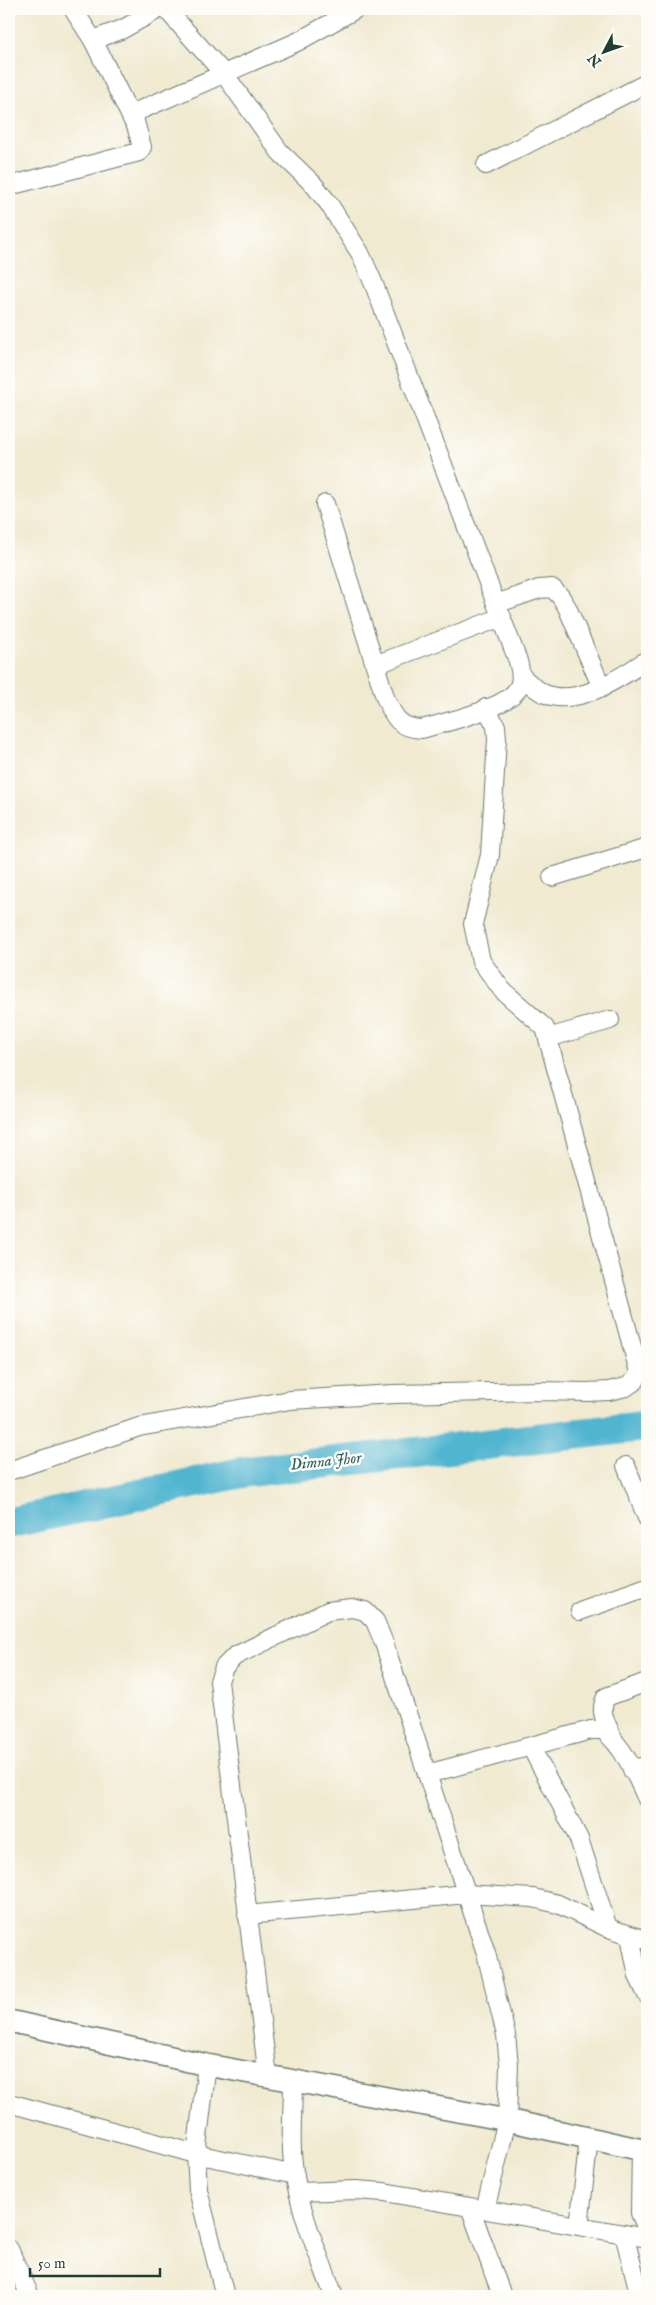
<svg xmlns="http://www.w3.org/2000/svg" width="656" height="2305" viewBox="0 0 656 2305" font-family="'IM FELL English',serif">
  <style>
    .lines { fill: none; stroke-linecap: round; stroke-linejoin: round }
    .river { stroke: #51b5d0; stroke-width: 31 }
    .minor-casing { stroke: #687a6b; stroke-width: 20 }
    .tertiary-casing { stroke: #687a6b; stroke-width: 24 }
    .minor { stroke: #fff; stroke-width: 18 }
    .tertiary { stroke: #fff; stroke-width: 21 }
    .labels { text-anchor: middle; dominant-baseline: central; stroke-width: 5; stroke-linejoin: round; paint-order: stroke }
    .water-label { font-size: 16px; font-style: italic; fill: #2e6163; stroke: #fdfcf7 }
  </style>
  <rect width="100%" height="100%" fill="#fdfcf7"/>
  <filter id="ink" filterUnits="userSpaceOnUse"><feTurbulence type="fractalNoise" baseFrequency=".02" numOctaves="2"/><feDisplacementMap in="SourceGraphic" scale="10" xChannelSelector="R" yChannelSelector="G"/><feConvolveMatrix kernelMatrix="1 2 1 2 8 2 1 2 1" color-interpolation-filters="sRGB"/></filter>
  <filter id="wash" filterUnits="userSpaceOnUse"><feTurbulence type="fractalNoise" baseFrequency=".0096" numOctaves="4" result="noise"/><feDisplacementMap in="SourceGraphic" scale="20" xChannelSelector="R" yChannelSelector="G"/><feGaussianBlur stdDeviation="1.12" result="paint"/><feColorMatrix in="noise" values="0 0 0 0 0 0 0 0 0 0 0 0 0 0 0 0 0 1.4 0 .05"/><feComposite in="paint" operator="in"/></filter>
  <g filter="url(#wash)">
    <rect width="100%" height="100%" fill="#f1ead1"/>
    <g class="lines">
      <path class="river" d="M9 1523 244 1472 647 1426"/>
    </g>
  </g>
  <g filter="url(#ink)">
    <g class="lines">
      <defs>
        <g id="minor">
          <path d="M73 9 93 40 134 123"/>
          <path d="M166 9 225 75 280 152 314 185 329 204 360 253 373 282 518 661C520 670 523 679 518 688 507 709 445 722 422 729 398 728 394 717 385 697L325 504"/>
          <path d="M93 40 123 29 159 9"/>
          <path d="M486 165 647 83"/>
          <path d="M9 186 139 152 142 147 134 118 138 111 297 42 356 9"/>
          <path d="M496 604 539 589 552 588 560 596 567 607 602 688"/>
          <path d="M375 665 502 617"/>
          <path d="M522 677C528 682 536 690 543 693 576 709 621 677 647 660"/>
          <path d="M552 877 647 848"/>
          <path d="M548 1038 610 1020"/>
          <path d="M626 1466 647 1518"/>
          <path d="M9 1471 139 1427 290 1400 394 1394 542 1391 586 1392 609 1391 626 1387 635 1381 639 1372 545 1028 502 990 481 961 473 924 490 855 497 739 496 726 486 708"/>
          <path d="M580 1611 647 1587"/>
          <path d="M613 1738C607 1724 598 1712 606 1697L647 1682"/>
          <path d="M531 1747 579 1839 608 1928"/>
          <path d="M632 1770 647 1765"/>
          <path d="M427 1774 591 1730H603C624 1747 636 1775 647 1799"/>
          <path d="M247 1915 466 1894 533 1898 558 1904 608 1928 647 1940"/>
          <path d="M630 1936 638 1976 647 1995"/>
          <path d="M207 2065 196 2154 198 2190 225 2296"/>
          <path d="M268 2077 219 1681 224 1667 235 1656 328 1611 352 1608 365 1611 375 1621 384 1643 486 1953 506 2035 509 2065 507 2120 485 2210"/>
          <path d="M293 2082C293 2113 289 2146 295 2177 302 2218 320 2258 334 2296"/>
          <path d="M9 2103 196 2154 295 2175"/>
          <path d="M641 2149 640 2213 647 2229"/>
          <path d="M298 2192 356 2190 384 2192 647 2238"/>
          <path d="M470 2207 502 2296"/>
          <path d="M579 2226 589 2138"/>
          <path d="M624 2234 640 2296"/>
          <path d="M9 2249 30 2296"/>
        </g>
        <path id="tertiary" d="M9 2021 207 2065 507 2120 647 2151"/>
      </defs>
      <use href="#minor" class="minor-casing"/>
      <use href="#tertiary" class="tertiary-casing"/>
      <use href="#minor" class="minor"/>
      <use href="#tertiary" class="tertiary"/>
    </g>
  </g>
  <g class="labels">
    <g class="water-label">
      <text transform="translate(326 1462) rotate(-6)">Dimna Jhor</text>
    </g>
  </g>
  <rect width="656" height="2305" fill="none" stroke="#fdfcf7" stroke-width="30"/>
  <g transform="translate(604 52) rotate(229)" stroke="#fdfcf7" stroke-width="4" paint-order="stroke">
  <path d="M0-4L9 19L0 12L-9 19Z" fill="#1f3d34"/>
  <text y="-8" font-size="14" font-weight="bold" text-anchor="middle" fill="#1f3d34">N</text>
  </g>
  <path d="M30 2268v8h130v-8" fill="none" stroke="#1f3d34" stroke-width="2.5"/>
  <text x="38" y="2268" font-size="15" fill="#1f3d34" stroke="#fdfcf7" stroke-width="4" paint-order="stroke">50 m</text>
</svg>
